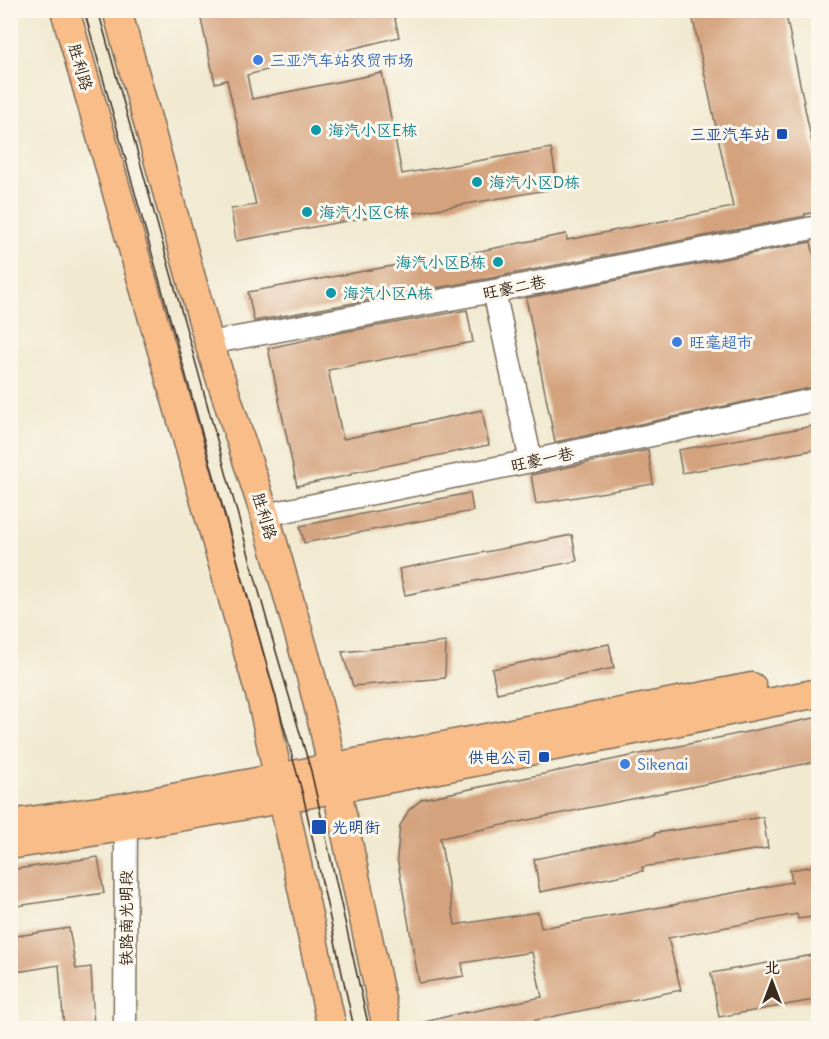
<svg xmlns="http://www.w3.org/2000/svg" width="829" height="1039" viewBox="0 0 829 1039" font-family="Delius,'LXGW WenKai TC',sans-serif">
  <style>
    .building { fill: #d4a27d }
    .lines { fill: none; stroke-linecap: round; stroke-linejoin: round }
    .minor-casing { stroke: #7b6d5c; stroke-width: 25 }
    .major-casing { stroke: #7b6d5c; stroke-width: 31 }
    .minor { stroke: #fff; stroke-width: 22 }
    .major { stroke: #f8bd89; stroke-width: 28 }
    .tram { stroke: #3b2a1e; stroke-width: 1.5 }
    .shop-dot { fill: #3f7fe0; stroke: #fbf7ec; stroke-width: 2 }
    .culture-dot { fill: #0f9aa8; stroke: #fbf7ec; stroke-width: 2 }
    .transit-dot { fill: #1a4fb4; stroke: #fbf7ec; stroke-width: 2 }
    .labels { text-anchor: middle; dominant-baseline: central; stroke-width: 6; stroke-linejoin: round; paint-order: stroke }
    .shop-label { font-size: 16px; fill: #366cbe; stroke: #fbf7ec; text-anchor: start }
    .street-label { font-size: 16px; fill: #3b2a1e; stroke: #fbf7ec }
    .culture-label { font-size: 16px; fill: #0d838f; stroke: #fbf7ec; text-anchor: start }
    .transit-label { font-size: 16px; fill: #164399; stroke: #fbf7ec; text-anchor: end }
  </style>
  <rect width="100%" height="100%" fill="#fbf7ec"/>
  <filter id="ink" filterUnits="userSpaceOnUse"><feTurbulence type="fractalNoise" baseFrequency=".0167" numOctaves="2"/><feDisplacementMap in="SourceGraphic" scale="12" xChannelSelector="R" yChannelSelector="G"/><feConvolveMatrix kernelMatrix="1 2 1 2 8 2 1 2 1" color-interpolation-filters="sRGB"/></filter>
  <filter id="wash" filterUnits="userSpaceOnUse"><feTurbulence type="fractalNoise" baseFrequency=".008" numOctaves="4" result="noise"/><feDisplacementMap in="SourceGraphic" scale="24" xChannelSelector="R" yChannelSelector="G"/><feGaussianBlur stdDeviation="1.35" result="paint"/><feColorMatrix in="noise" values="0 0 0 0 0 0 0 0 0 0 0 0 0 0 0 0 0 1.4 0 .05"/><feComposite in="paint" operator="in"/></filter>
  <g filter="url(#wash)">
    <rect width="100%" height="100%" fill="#f1e9d0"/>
    <g id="blocks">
      <g class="building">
        <path d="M199 10H393L399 37 247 75 252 99 382 73 402 174 551 148 558 188 403 215 402 211 236 241 231 209 256 205 227 80 215 83Z"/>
        <path d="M691 10H785L819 177V212L805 214V216L491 278 254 321 248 292 409 263V265L566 234 567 240 733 207Z"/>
        <path d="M811 242 819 281V386L555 442 526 298Z"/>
        <path d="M467 310 473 342 328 370 343 439 482 410 489 445 351 473V475L297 486 268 348 344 332Z"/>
        <path d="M819 425V449L682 473 678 450Z"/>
        <path d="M648 450 653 484 536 504 531 475Z"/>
        <path d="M470 493 473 511 304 543 300 526Z"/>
        <path d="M572 535 577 561 405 595 399 569Z"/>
        <path d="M446 642 445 678 353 686 342 652Z"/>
        <path d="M609 644 614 668 497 693 492 669Z"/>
        <path d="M819 717V761L440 838 455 925 538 912 541 928 678 904V903L792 882 790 870 819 865V916L798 919 797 914 668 938 681 990 526 1022 527 1029H421L420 1023 425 1022 465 1012V1013L542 997 532 952 462 963 464 976 419 983 397 857 400 826 409 810 422 799Z"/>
        <path d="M763 817 768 848 642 867 643 871 540 892 534 859 655 835V833Z"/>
        <path d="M98 857 104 893 10 907V870Z"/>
        <path d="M69 928 76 969 91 967 94 1029H64L59 965 10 973V937Z"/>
        <path d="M819 954V999L719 1017 711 973Z"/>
      </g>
    </g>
  </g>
  <g filter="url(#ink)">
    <use href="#blocks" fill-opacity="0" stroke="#7b6d5c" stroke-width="1.5"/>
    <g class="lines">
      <defs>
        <g id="minor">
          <path d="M494 291 531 461"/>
          <path d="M209 343 494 291 818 227"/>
          <path d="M265 515 531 461 818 399"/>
          <path d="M125 1028 126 811"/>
        </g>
        <g id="major">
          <path d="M65 10 262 701 332 1028"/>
          <path d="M117 10 209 343 265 515 311 676 324 729 387 1028"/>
          <path d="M10 824 126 807 752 687"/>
          <path d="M10 845C281 803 550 747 818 693"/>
        </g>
      </defs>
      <use href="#minor" class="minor-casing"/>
      <use href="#major" class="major-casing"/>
      <use href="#minor" class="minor"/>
      <use href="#major" class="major"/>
      <g class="tram">
        <path d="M84 10 303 795 354 1028"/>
        <path d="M98 10 268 624 311 771 369 1028"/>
      </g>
    </g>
  </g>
  <g class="shop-dot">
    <circle cx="258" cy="60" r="6"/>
    <circle cx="677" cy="342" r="6"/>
    <circle cx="625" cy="764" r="6"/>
  </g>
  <g class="culture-dot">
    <circle cx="316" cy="130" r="6"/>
    <circle cx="477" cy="182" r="6"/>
    <circle cx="307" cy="212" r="6"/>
    <circle cx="498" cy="262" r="6"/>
    <circle cx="331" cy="293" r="6"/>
  </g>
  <g class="transit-dot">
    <rect x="776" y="128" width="12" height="12" rx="3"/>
    <rect x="538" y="751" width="12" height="12" rx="3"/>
    <rect x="311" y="819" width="16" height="16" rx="3"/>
  </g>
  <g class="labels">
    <g class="shop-label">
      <text x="270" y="60">三亚汽车站农贸市场</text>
      <text x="689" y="342">旺毫超市</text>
      <text x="637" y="764">Sikenai</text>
    </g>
    <g class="street-label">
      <text transform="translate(81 67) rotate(74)">胜利路</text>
      <text transform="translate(514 287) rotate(-11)">旺豪二巷</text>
      <text transform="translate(542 459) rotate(-12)">旺豪一巷</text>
      <text transform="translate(265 516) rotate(73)">胜利路</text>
      <text transform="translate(126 918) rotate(-90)">铁路南光明段</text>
    </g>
    <g class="culture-label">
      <text x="328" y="130">海汽小区E栋</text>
      <text x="489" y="182">海汽小区D栋</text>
      <text x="319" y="212">海汽小区C栋</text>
      <text x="486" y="262" text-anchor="end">海汽小区B栋</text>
      <text x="343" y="293">海汽小区A栋</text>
    </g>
    <g class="transit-label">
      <text x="770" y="134">三亚汽车站</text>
      <text x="532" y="757">供电公司</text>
      <text x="332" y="827" text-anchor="start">光明街</text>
    </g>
  </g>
  <rect width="829" height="1039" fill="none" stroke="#fbf7ec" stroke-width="36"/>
  <g transform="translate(772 982)" stroke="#fbf7ec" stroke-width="4.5" paint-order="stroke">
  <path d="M0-4.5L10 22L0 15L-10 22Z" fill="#3b2a1e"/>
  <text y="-9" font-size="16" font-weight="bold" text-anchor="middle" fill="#3b2a1e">北</text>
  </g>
</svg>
